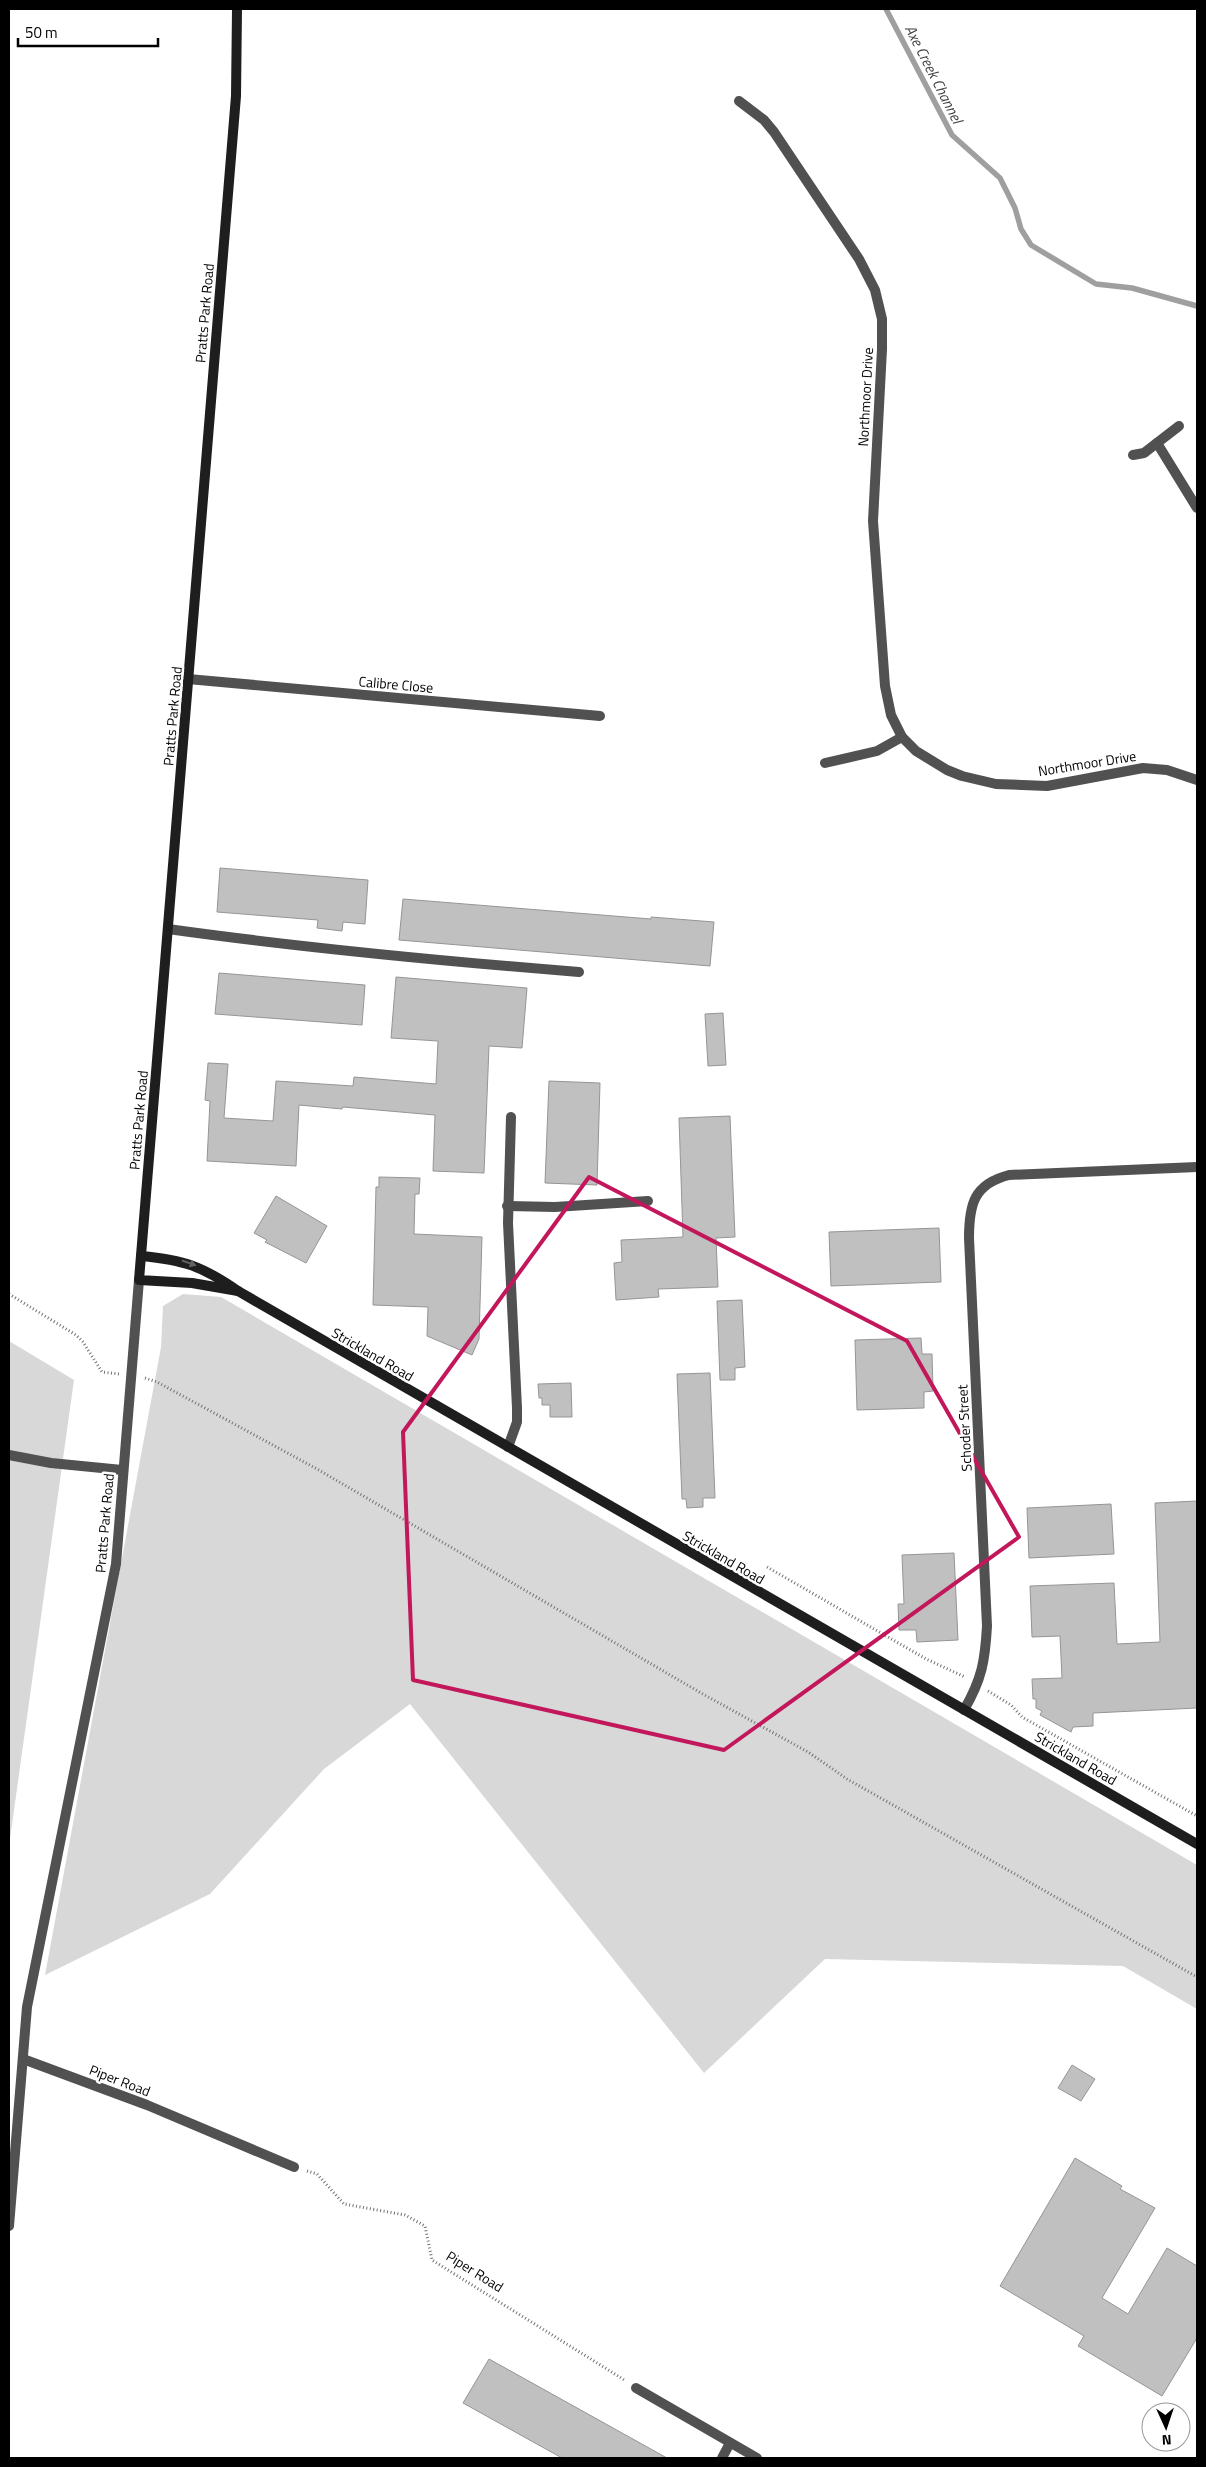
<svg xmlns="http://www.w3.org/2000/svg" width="1206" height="2467" viewBox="0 0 1206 2467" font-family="'Titillium Web',sans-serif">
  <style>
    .green { fill: #d8d8d8 }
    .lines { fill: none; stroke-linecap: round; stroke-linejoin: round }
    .stream { stroke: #9f9f9f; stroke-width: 5.5 }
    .building { fill: #c0c0c0; stroke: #959595 }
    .path { stroke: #737373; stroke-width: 3; stroke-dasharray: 1 2.5; stroke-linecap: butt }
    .lane { stroke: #515151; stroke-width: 10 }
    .street { stroke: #515151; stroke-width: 10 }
    .secondary { stroke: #1e1e1e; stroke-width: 10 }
    .oneway { fill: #626262 }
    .marked { fill: none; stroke: #c2185b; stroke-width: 4; stroke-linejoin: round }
    .labels { text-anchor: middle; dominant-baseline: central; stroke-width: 5; stroke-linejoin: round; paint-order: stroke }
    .street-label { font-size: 14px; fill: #000; stroke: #fff }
    .water-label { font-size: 15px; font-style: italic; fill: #404040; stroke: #fff }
  </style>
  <rect width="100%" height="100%" fill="#fff"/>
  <g class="green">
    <path d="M183 1294 221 1297 1197 1865V2009L1123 1966 825 1959 704 2073 410 1704 324 1769 210 1894 45 1975 161 1347 163 1306Z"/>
    <path d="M9 1341 74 1380 9 1846Z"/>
  </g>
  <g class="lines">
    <path class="stream" d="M886 9 952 135 1000 178 1015 208 1021 229 1031 245 1096 284 1132 288 1197 306"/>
  </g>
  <g class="building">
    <path d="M220 868 368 880 365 924 343 922 342 931 317 928 318 920 217 912Z"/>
    <path d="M403 899 651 919V917L714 922 710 966 399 940Z"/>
    <path d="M219 973 365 985 362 1025 215 1014Z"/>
    <path d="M396 977 527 988 522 1048 489 1046 484 1173 433 1171 435 1115 343 1107 342 1109 299 1105 296 1166 207 1161 210 1101 205 1100 208 1063 228 1064 224 1118 273 1121 276 1081 353 1086 354 1077 436 1084 438 1041 391 1038Z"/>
    <path d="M723 1013 726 1065 708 1066 705 1014Z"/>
    <path d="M549 1081 600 1083 597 1185 545 1183Z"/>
    <path d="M730 1116 735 1237 716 1238 718 1287 658 1289 659 1297 616 1300 614 1263 622 1262 621 1240 683 1237 679 1118Z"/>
    <path d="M379 1177 420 1178 419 1194H415L414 1234 482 1237 479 1339 472 1355 427 1336 428 1307 373 1305 376 1187H379Z"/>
    <path d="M276 1196 327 1226 306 1263 265 1242 267 1240 254 1233Z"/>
    <path d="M939 1228 941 1282 831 1286 829 1232Z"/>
    <path d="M742 1300 745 1367 735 1368V1380H720L717 1301Z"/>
    <path d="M921 1338 922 1354H932L933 1391 924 1392V1408L857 1410 855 1340Z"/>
    <path d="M710 1373 715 1498H703V1507L687 1508 686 1499H682L677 1374Z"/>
    <path d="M571 1383 572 1417H550V1405H542V1398H539L538 1384Z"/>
    <path d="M1197 1501V1708L1093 1713V1726L1073 1727 1071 1732 1040 1715 1042 1711 1036 1708V1699H1033L1032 1679 1062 1678 1060 1636 1032 1637 1030 1586 1114 1583 1117 1644 1160 1642 1155 1503Z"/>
    <path d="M1111 1504 1114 1554 1029 1558 1027 1508Z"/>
    <path d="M954 1553 958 1640 917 1642 916 1630H899L898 1604H904L902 1555Z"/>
    <path d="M1072 2065 1095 2079 1081 2101 1058 2088Z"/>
    <path d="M1075 2158 1122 2186 1120 2189 1155 2208 1102 2298 1128 2314 1167 2248 1197 2266V2338L1162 2396 1078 2346 1084 2336 1000 2286Z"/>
    <path d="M489 2359 667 2458H562L463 2403Z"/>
  </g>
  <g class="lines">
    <g class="path">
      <path d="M9 1294 76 1335 83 1342 102 1372 119 1374"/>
      <path d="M145 1378 157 1382 317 1469 701 1693 808 1752 847 1779 1197 1977"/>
      <path d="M767 1567 926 1659 965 1677"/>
      <path d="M988 1691 1011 1705 1022 1717 1197 1816"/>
      <path d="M307 2171 317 2174 344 2204 405 2215 425 2226 432 2260 626 2381"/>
    </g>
    <g class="lane">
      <path d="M168 929C304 948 442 961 579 972"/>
      <path d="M507 1206 555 1207 648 1201"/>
      <path d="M508 1447 517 1422V1408L508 1223 511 1117"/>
    </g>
    <g class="street">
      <path d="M739 101 764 120 774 132 859 259 875 290 882 319V349L873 521 885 686 891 715 902 737 916 751 947 770 962 776 996 784 1047 786 1143 768 1167 770 1197 780"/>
      <path d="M1157 443 1197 508"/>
      <path d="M1133 455 1144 453 1179 426"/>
      <path d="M188 679 600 716"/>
      <path d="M825 763 877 751 902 737"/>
      <path d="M9 1455 51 1463 122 1470"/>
      <path d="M964 1710C982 1679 985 1661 987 1626L969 1238C969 1204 974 1184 1009 1175L1197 1167"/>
      <path d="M23 2059 147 2105 294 2167"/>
      <path d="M9 2226 27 2007 116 1564 139 1280"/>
      <path d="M636 2388 757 2458"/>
      <path d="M722 2458 730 2443"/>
    </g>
    <g class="secondary">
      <path d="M237 9 236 96 139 1280 192 1283 238 1291"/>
      <path d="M141 1256C184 1260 202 1266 238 1291L1197 1844"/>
    </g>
  </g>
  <defs><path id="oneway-solid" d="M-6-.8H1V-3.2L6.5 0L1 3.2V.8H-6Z" transform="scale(1.25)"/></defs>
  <use class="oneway" href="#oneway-solid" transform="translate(189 1263) rotate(19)"/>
  <path class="marked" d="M589 1177 907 1341 1019 1537 724 1750 413 1680 403 1432Z"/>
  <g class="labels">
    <g class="street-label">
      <text transform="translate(204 313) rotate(-85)">Pratts Park Road</text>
      <text transform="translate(865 397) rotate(-87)">Northmoor Drive</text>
      <text transform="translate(396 684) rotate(5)">Calibre Close</text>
      <text transform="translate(172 716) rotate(-85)">Pratts Park Road</text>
      <text transform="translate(1087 763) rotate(-9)">Northmoor Drive</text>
      <text transform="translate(138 1120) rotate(-85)">Pratts Park Road</text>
      <text transform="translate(373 1354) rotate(30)">Strickland Road</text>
      <text transform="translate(964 1428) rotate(-93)">Schoder Street</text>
      <text transform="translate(104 1523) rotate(-85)">Pratts Park Road</text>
      <text transform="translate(724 1557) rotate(30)">Strickland Road</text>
      <text transform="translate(1076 1758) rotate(30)">Strickland Road</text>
      <text transform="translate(120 2080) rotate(21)">Piper Road</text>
      <text transform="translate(475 2271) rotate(32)">Piper Road</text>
    </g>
    <g class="water-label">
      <text transform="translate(934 74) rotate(63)">Axe Creek Channel</text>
    </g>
  </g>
  <rect width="1206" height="2467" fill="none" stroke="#000000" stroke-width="20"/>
  <g transform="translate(1166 2427) rotate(177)"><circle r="24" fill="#ffffff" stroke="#999999"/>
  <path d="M0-4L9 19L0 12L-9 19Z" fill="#000000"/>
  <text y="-8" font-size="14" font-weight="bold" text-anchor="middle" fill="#000000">N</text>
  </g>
  <path d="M18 38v8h140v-8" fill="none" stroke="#000000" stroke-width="2.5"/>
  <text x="25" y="38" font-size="15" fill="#000000" stroke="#ffffff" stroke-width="4" paint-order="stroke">50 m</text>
</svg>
